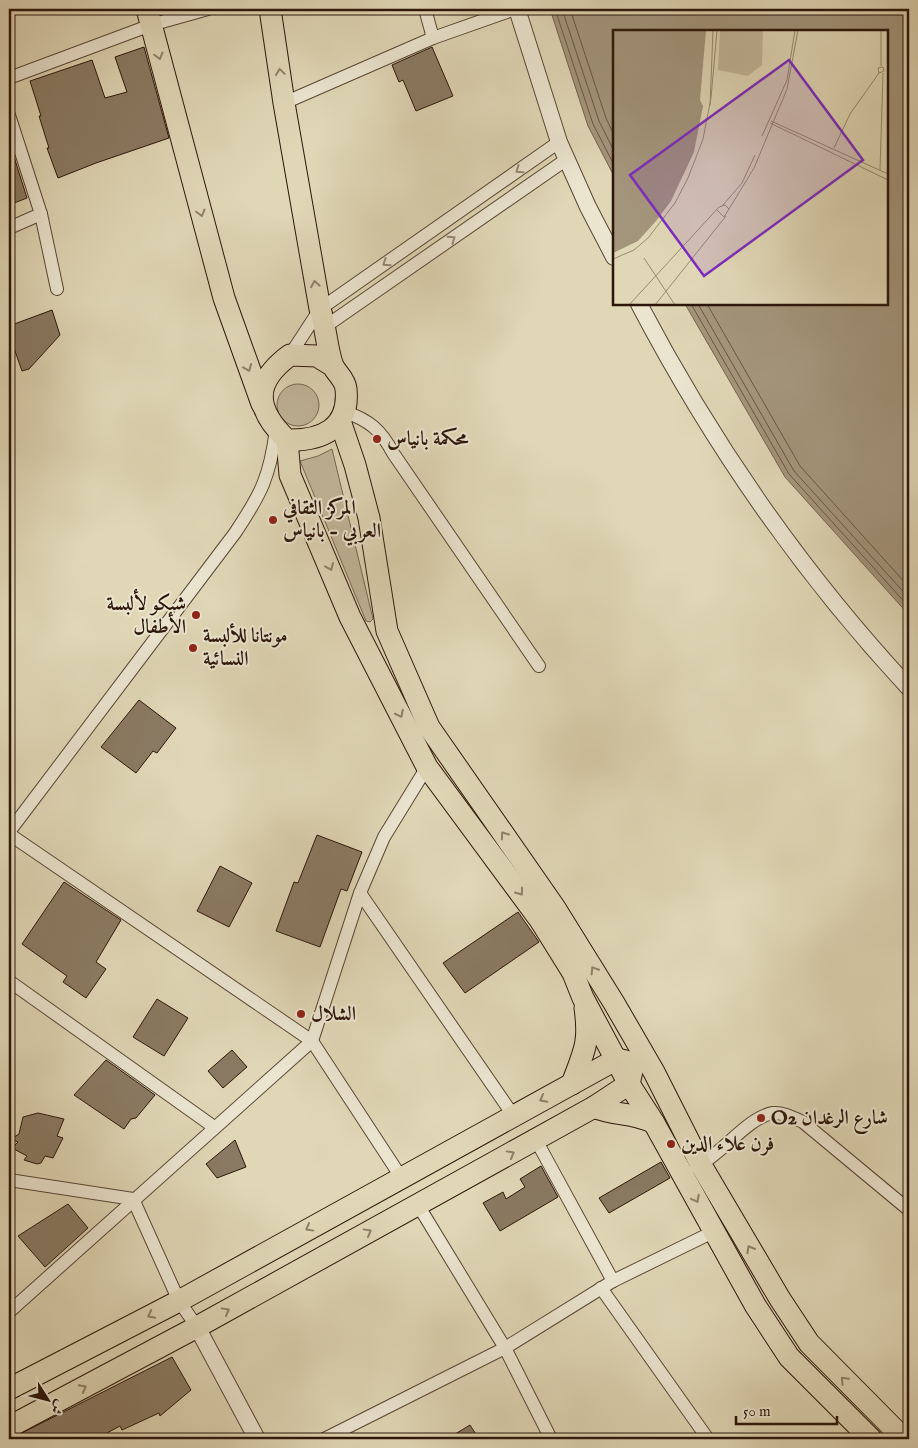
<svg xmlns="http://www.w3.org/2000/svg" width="918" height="1448" viewBox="0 0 918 1448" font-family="'IM FELL English',Amiri,serif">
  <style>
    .green { fill: #c1b699; stroke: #766652 }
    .water { fill: #a3957c; stroke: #73624e }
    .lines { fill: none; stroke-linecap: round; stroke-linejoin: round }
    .shore { stroke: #685643; stroke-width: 1 }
    .building { fill: #8a7a63; stroke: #2c160a }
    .minor-casing { stroke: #594635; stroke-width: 14 }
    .tertiary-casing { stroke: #594635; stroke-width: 18 }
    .primary-casing { stroke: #2c160a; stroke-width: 23 }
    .minor { stroke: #ebe5d0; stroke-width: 12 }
    .tertiary { stroke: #ebe5d0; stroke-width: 16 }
    .primary { stroke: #e0d7b6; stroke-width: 21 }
    .oneway { stroke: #8f8069 }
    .oneway2 { stroke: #958877 }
    .poi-dot { fill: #8f2418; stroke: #ebe5d0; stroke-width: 2 }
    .labels { text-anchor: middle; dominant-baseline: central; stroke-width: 4; stroke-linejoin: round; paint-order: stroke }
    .poi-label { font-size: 20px; font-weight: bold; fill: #2c160a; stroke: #ebe5d0; text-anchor: start }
    .inset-road { fill: none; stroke: #988a71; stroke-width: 1 }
    .view { fill: #7b2cbf; fill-opacity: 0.15; stroke: #7b2cbf; stroke-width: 2.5 }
    .inset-edge { fill: none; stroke: #2c160a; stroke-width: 2.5 }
  </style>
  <rect width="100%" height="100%" fill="#e0d7b6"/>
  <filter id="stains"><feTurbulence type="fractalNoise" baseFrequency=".004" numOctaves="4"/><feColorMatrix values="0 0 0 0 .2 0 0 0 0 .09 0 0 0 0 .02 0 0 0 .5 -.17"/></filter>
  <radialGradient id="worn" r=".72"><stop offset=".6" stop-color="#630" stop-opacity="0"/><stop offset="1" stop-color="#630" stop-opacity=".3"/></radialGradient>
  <g class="green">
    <circle cx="298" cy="405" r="21"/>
    <path d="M332 449 373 619 370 622 366 621 300 461 318 456Z"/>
  </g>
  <path class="water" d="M550 9H909V615L785 477 685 304H887V31H614V176L588 126Z"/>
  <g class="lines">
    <g class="shore">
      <path d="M555 9 593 124 614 165"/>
      <path d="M562 9 599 121 614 151"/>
      <path d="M570 9 606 118 614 135"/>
      <path d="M691 304 789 474 909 607"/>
      <path d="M698 304 794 471 909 598"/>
      <path d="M707 304 800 466 909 587"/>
    </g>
  </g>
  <g class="building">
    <path d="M144 47 169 138 96 163 58 178 47 148H49L39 116H41L30 81 92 60 105 98 127 92 115 57Z"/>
    <path d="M432 47 453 96 416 111 403 80 399 82 392 65Z"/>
    <path d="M9 141 27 198 9 205Z"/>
    <path d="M52 310 60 335 29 369 22 371 9 334V326Z"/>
    <path d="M139 700 176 728 157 753 153 751 136 773 101 747Z"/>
    <path d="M317 835 362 852 347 891 341 889 320 947 276 931 294 882 298 883Z"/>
    <path d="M220 866 252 883 229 927 197 911Z"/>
    <path d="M64 882 121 920 96 962 106 969 86 998 63 982 67 976 22 944Z"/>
    <path d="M518 912 539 942 465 993 443 963Z"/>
    <path d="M157 999 188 1018 164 1056 133 1037Z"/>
    <path d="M232 1050 247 1067 223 1088 208 1071Z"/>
    <path d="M106 1060 155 1095 136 1118 131 1119 124 1129 74 1095Z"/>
    <path d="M38 1113 64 1119 57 1136 63 1138 53 1158 45 1156 41 1163 37 1164 24 1160 27 1156 12 1148 18 1142 11 1139 19 1134 23 1117Z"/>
    <path d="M235 1140 246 1167 217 1178 206 1164Z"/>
    <path d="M661 1162 670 1178 609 1213 599 1198Z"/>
    <path d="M541 1166 558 1197 500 1231 483 1203 503 1192 506 1199 525 1187 520 1179Z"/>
    <path d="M68 1204 88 1228 45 1267 18 1236Z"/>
    <path d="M172 1357 191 1390 160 1416 159 1413 122 1430 120 1426 96 1439H10Z"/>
    <path d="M470 1425 479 1439H447Z"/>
  </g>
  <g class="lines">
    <defs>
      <g id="minor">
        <path d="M425 9 433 38 515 9"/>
        <path d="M9 78 151 25 208 9"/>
        <path d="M284 103 433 38"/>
        <path d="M9 115 41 214 57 289"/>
        <path d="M9 228 41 214"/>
        <path d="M326 326 567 159"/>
        <path d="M290 355 320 309 559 142"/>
        <path d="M345 412C369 420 381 430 393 453L539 666"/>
        <path d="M9 832 235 533C261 494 270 477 276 429"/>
        <path d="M9 834 312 1041 401 1177"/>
        <path d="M360 893 513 1115"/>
        <path d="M9 981 214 1127"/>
        <path d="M536 1140 613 1281"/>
        <path d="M696 1167C720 1156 748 1117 773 1113 783 1112 794 1118 803 1122L909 1210"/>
        <path d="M9 1180 133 1199 179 1301 197 1327"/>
        <path d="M418 1205 505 1348 551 1439"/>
        <path d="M601 1288 708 1439"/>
        <path d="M9 1312 312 1041 360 893 384 837 427 767"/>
        <path d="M324 1439 505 1348 613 1281 713 1232"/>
      </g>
      <g id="tertiary">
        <path d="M517 9 559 142 588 207 614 257"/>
        <path d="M639 304C712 443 802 573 909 688"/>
        <path d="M197 1327 257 1439"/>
      </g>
      <g id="primary">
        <path d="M147 9 224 298 262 404"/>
        <path d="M270 9 284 103 320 309C326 327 327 351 333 366 337 374 345 379 346 389 350 429 321 441 287 440 255 409 252 383 290 355L317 356 333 366"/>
        <path d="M340 421 355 465 369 518 387 631 429 727 555 908 614 1003 654 1072 701 1165 780 1299 809 1343 904 1439"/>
        <path d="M287 440 290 475 350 617 427 767 540 920 573 973 583 998 629 1084 654 1123 755 1305 789 1357 871 1439"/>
        <path d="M572 1084C584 1051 590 1044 585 1008"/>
        <path d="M594 1107C614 1116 634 1112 654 1123"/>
        <path d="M9 1389 179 1301 617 1059 629 1062"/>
        <path d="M9 1427 197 1327 594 1107 629 1084 632 1071"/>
      </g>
    </defs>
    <use href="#minor" class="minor-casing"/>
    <use href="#tertiary" class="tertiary-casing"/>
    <use href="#primary" class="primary-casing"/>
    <use href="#minor" class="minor"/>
    <use href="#tertiary" class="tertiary"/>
    <use href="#primary" class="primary"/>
  </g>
  <defs><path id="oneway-chevron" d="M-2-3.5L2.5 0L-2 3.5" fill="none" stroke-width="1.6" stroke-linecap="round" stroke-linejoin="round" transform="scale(1.25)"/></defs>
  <g class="oneway">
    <use href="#oneway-chevron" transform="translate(159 56) rotate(75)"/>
    <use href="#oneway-chevron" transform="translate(280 72) rotate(-98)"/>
    <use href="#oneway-chevron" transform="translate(201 213) rotate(75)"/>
    <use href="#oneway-chevron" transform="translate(315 284) rotate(-100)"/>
    <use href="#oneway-chevron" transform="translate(248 368) rotate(68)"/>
    <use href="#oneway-chevron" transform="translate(330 567) rotate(67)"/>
    <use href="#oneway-chevron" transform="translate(400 714) rotate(63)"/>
    <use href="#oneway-chevron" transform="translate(504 835) rotate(-125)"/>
    <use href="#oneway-chevron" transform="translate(520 892) rotate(54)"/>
    <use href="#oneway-chevron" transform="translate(594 970) rotate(-122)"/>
    <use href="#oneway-chevron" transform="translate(543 1099) rotate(152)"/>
    <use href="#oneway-chevron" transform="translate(511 1154) rotate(-29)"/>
    <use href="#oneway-chevron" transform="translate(696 1199) rotate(62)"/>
    <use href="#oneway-chevron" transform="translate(309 1228) rotate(151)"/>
    <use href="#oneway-chevron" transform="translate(368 1232) rotate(-29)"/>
    <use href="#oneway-chevron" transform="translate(750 1249) rotate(-120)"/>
    <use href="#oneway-chevron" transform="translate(226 1311) rotate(-29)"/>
    <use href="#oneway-chevron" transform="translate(151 1315) rotate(153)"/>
    <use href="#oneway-chevron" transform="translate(844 1380) rotate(-134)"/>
    <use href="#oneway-chevron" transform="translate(83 1388) rotate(-28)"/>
  </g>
  <g class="oneway2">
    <use href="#oneway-chevron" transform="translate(519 170) rotate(145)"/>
    <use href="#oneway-chevron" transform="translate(452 239) rotate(-35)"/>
    <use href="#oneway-chevron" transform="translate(386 263) rotate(145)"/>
  </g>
  <g class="poi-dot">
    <circle cx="377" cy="439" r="5"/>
    <circle cx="273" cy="520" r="5"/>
    <circle cx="196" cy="615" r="5"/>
    <circle cx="193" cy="648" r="5"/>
    <circle cx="301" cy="1014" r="5"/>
    <circle cx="761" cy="1118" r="5"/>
    <circle cx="671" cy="1144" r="5"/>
  </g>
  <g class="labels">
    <g class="poi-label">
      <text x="387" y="439">محكمة بانياس</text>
      <text x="283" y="508">المركز الثقافي<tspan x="283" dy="23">العربي - بانياس</tspan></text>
      <text x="186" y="604" text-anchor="end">شيكو لألبسة<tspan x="186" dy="23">الأطفال</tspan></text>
      <text x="203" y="636">مونتانا للألبسة<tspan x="203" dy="23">النسائية</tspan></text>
      <text x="311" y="1014">الشلال</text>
      <text x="771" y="1118">O2 شارع الرغدان</text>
      <text x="681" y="1144">فرن علاء الدين</text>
    </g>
  </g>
  <g transform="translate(613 30)">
    <rect width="275" height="275" fill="#e0d7b6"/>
    <path d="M107 0H150L149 35 135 46 105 40Z" fill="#c1b699"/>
    <path d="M0 0H93L87 70 90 76 81 122 58 171 43 191 25 211 0 223Z" fill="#a3957c"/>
    <path class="inset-road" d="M268 36V0M97 76 100 0M158 91 275 144M157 93 275 150M149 106 174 50 182 0M221 118 237 84 266 43 271 41 270 37 265 38 266 43M267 140 270 43M110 175 129 153 142 125M116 179 141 138 174 59 185 0M31 228 62 275M0 229 21 220 35 208 62 173 75 148 90 109 98 68 104 0M16 275 106 177 112 175 116 179 111 187 104 180M42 275 113 186"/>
    <path class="view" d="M176 30 250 130 91 246 17 145Z"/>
    <rect width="275" height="275" class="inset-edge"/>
  </g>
  <rect width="918" height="1448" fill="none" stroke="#e0d7b6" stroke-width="30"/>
  <rect x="10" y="10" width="898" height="1428" fill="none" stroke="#2c160a" stroke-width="2.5"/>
  <rect x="15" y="15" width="888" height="1418" fill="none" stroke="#2c160a"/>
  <g transform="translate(48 1400) rotate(126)" stroke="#ebe5d0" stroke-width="4" paint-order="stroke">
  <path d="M0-4L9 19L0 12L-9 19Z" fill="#2c160a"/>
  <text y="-8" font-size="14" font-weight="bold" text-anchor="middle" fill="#2c160a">ش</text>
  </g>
  <path d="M736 1416v8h101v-8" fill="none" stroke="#2c160a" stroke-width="2.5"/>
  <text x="743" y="1416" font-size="15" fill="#2c160a" stroke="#ebe5d0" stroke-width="4" paint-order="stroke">50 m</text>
  <rect width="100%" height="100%" filter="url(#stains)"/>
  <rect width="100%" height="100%" fill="url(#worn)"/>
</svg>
